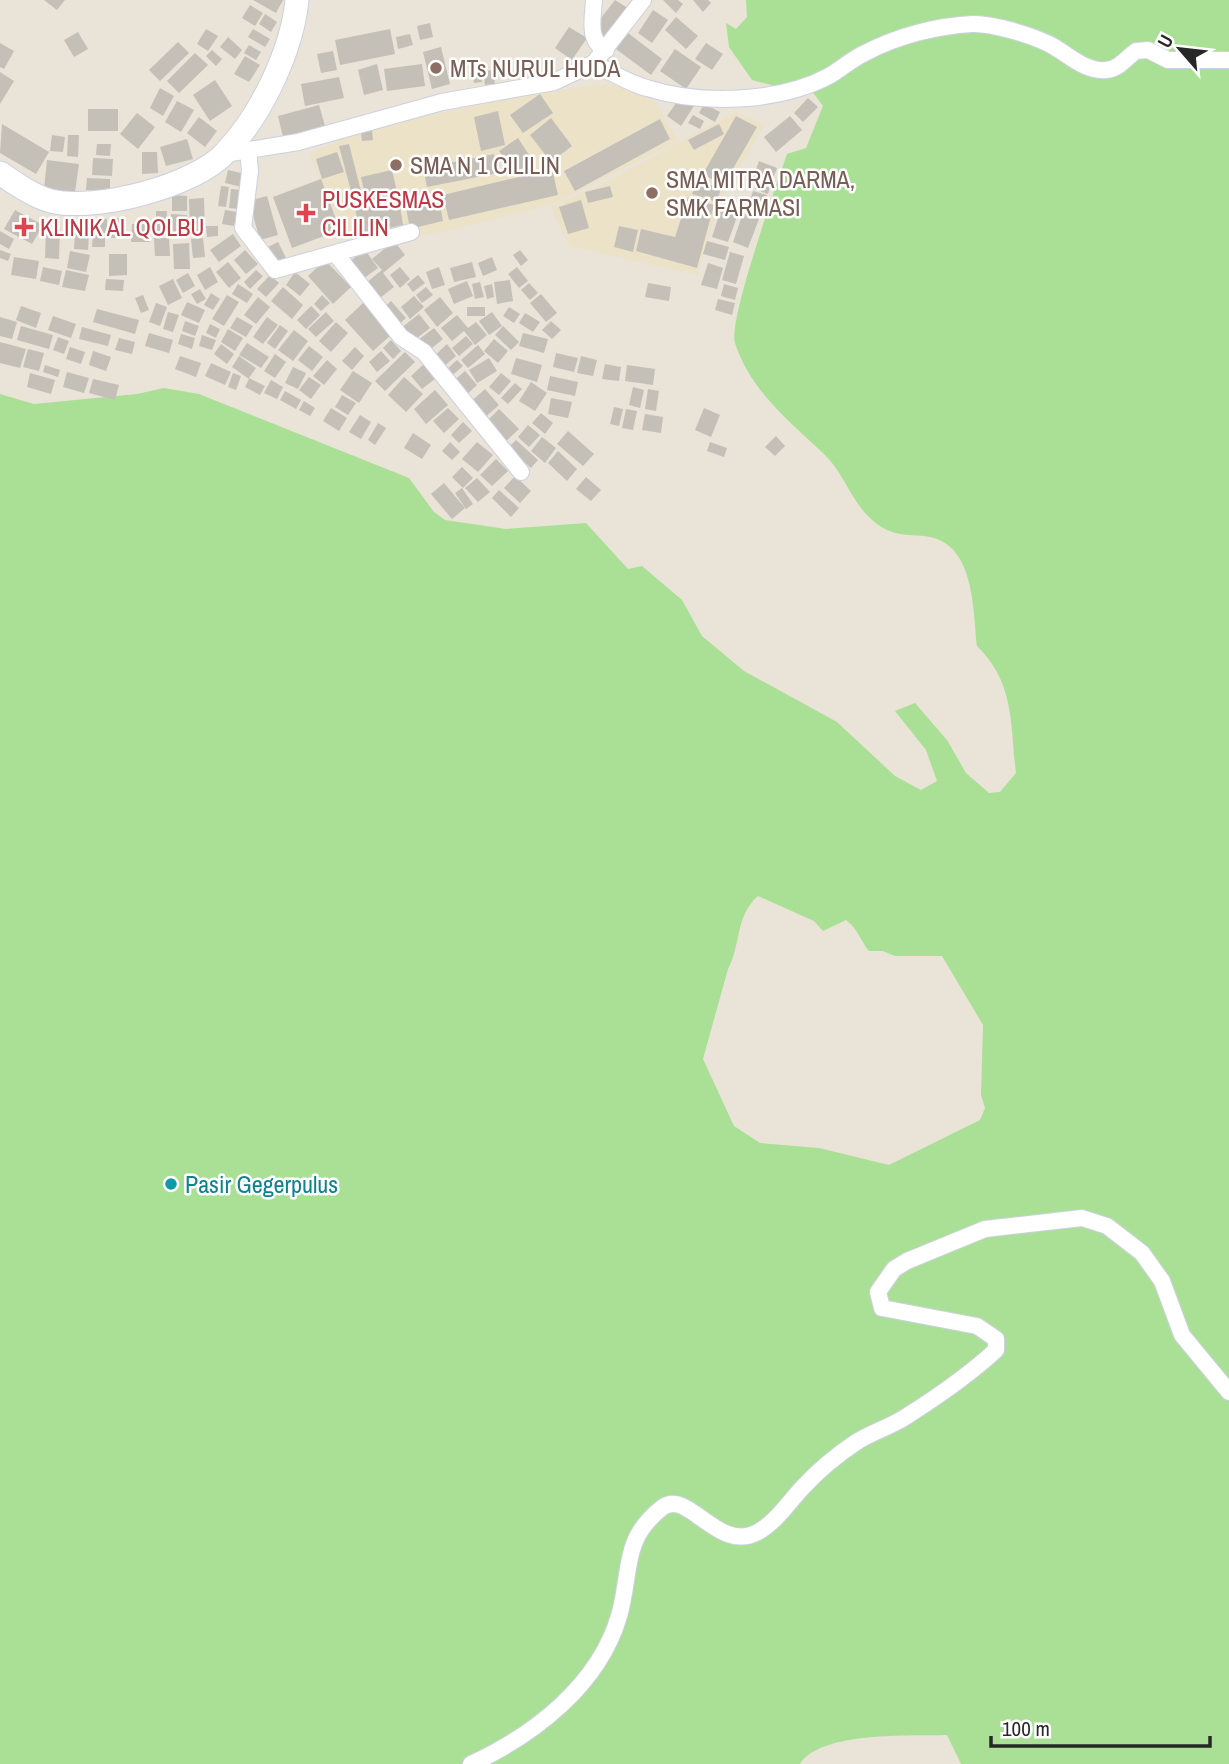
<svg xmlns="http://www.w3.org/2000/svg" width="1229" height="1764" viewBox="0 0 1229 1764" font-family="'Archivo Narrow',sans-serif">
  <style>
    .education { fill: #ebe2c7; fill-rule: evenodd }
    .green { fill: #aae095; fill-rule: evenodd }
    .building { fill: #c4c0b8 }
    .lines { fill: none; stroke-linecap: round; stroke-linejoin: round }
    .minor-casing { stroke: #cdd0e0; stroke-width: 18 }
    .secondary-casing { stroke: #cdd0e0; stroke-width: 25 }
    .minor { stroke: #fff; stroke-width: 16 }
    .secondary { stroke: #fff; stroke-width: 23 }
    .education-dot { fill: #8d6e63; stroke: #fff; stroke-width: 2.5 }
    .health-dot { fill: #e0444e; stroke: #fff; stroke-width: 2.5 }
    .culture-dot { fill: #0f9aa8; stroke: #fff; stroke-width: 2.5 }
    .labels { text-anchor: middle; dominant-baseline: central; stroke-width: 5; stroke-linejoin: round; paint-order: stroke }
    .education-label { font-size: 24px; fill: #785e54; stroke: #fff; text-anchor: start }
    .health-label { font-size: 24px; fill: #be3a42; stroke: #fff; text-anchor: start }
    .culture-label { font-size: 24px; fill: #0d838f; stroke: #fff; text-anchor: start }
  </style>
  <rect width="100%" height="100%" fill="#e9e3d8"/>
  <g class="education">
    <path d="M603 84 648 90 678 141 555 203 445 231 352 249 309 154 365 129 522 96ZM540 94 553 113 523 133 511 115ZM497 111 505 145 482 150 474 117ZM551 118 572 146 551 162 530 135ZM659 119 670 139 575 191 564 170ZM518 139 532 161 514 173 499 151ZM349 144 364 203 355 206 339 147ZM337 153 343 172 322 179 316 159ZM494 154 498 173 427 187 424 168ZM392 170 397 196 367 203 361 177ZM552 170 557 195 449 220 443 195ZM398 200 403 225 360 234 356 208ZM438 200 443 221 411 229 406 209Z"/>
    <path d="M735 112 764 125 717 208 697 275 570 246 550 207 603 184ZM737 116 757 128 723 186 703 174ZM719 124 724 134 693 150 689 140ZM697 181 721 188 717 202 693 194ZM688 198 714 205 696 268 636 251 641 229 675 237ZM560 207 589 228 568 234ZM619 226 638 231 633 251 614 247Z"/>
  </g>
  <path class="green" d="M746 0H1229V1764H961L947 1735C912 1736 820 1731 800 1764H0V394L34 404 137 394 164 388 199 394 409 478 434 512 445 520 506 529 586 523 628 569 642 566 682 600 702 636 744 671 837 722 895 776 921 790 937 781 926 750 895 711 915 703 947 740 966 773 989 793 1000 792 1016 773C1010 724 1015 683 977 646 973 611 975 546 930 537 914 534 898 537 883 528 851 508 848 477 824 454 789 421 750 390 735 343 728 320 777 184 787 154L806 148 823 106 803 79 775 86 752 80 729 47 726 23 736 29 747 17ZM758 896 814 921 823 931 846 920C858 929 860 940 869 951H883L895 956H942L983 1025 981 1095 985 1108 980 1120 889 1165 819 1148 760 1143 734 1126 703 1059 728 969C741 945 735 916 758 896Z"/>
  <g class="building">
    <path d="M44 0H65L57 10Z"/>
    <path d="M253 0H283L276 13Z"/>
    <path d="M615 0 631 10 607 39 594 27Z"/>
    <path d="M663 0H678L683 4 676 13Z"/>
    <path d="M693 0H708L711 3 703 12Z"/>
    <path d="M250 5 263 13 255 26 242 18Z"/>
    <path d="M653 10 668 20 652 43 638 33Z"/>
    <path d="M265 14 277 22 271 32 259 24Z"/>
    <path d="M676 17 698 36 686 49 665 30Z"/>
    <path d="M430 23 433 37 420 40 417 26Z"/>
    <path d="M569 27 587 38 572 60 555 48Z"/>
    <path d="M206 29 218 36 208 51 197 44Z"/>
    <path d="M253 29 270 39 265 47 248 37Z"/>
    <path d="M390 29 395 54 340 65 335 40Z"/>
    <path d="M78 32 88 49 74 57 64 40Z"/>
    <path d="M628 33 662 59 651 75 616 49Z"/>
    <path d="M410 34 413 45 398 49 396 37Z"/>
    <path d="M228 37 242 50 235 59 220 47Z"/>
    <path d="M178 42 189 53 160 81 149 70Z"/>
    <path d="M0 43 14 51 4 69 0 67Z"/>
    <path d="M706 43 723 54 712 70 695 59Z"/>
    <path d="M249 45 261 52 256 60 244 53Z"/>
    <path d="M441 47 450 84 432 89 423 52Z"/>
    <path d="M675 49 701 67 686 89 660 71Z"/>
    <path d="M212 50 222 59 216 66 206 56Z"/>
    <path d="M333 51 337 70 321 73 317 54Z"/>
    <path d="M195 53 208 65 179 93 167 81Z"/>
    <path d="M245 56 260 65 249 82 234 74Z"/>
    <path d="M479 61 482 82 474 83 471 62Z"/>
    <path d="M377 64 383 90 364 95 358 70Z"/>
    <path d="M422 64 425 86 387 91 384 69Z"/>
    <path d="M493 70 495 84 485 85 483 71Z"/>
    <path d="M0 72 14 81 0 104Z"/>
    <path d="M339 77 344 98 305 106 301 84Z"/>
    <path d="M215 80 232 106 210 121 193 95Z"/>
    <path d="M160 88 174 96 163 116 150 108Z"/>
    <path d="M540 94 553 113 523 133 510 115Z"/>
    <path d="M681 96 694 106 681 126 667 116Z"/>
    <path d="M808 98 818 107 803 122 794 113Z"/>
    <path d="M177 101 194 110 181 132 165 122Z"/>
    <path d="M704 104 720 112 715 122 699 113Z"/>
    <path d="M319 105 325 126 283 137 278 116Z"/>
    <rect x="88" y="109" width="30" height="22"/>
    <path d="M498 111 505 145 481 151 474 117Z"/>
    <path d="M137 113 155 127 138 149 120 134Z"/>
    <path d="M693 115 704 121 700 129 688 123Z"/>
    <path d="M736 116 757 127 723 186 703 174Z"/>
    <path d="M790 116 802 130 776 152 764 137Z"/>
    <path d="M199 117 217 131 205 147 187 133Z"/>
    <path d="M551 118 572 146 551 162 530 135Z"/>
    <path d="M660 119 670 139 575 191 564 171Z"/>
    <path d="M2 124 49 152 36 174 0 153Z"/>
    <path d="M719 124 724 134 694 150 688 140Z"/>
    <path d="M372 131 373 140 362 141 361 132Z"/>
    <path d="M52 135 65 137 63 152 50 151Z"/>
    <path d="M68 135H79L78 157 67 156Z"/>
    <path d="M518 138 533 161 514 174 499 151Z"/>
    <path d="M187 139 193 159 166 166 160 147Z"/>
    <path d="M97 144H111L110 156 96 155Z"/>
    <path d="M349 144 364 203 355 206 339 146Z"/>
    <path d="M142 152H157L158 173 142 174Z"/>
    <path d="M337 152 344 172 322 179 316 159Z"/>
    <path d="M494 154 498 173 427 187 423 168Z"/>
    <path d="M93 158 113 159 112 176 92 175Z"/>
    <path d="M47 160 79 164 75 192 44 189Z"/>
    <path d="M759 161 777 168 771 184 753 178Z"/>
    <path d="M552 169 558 195 449 220 443 195Z"/>
    <path d="M228 170 245 174 242 187 225 183Z"/>
    <path d="M392 170 398 196 367 203 361 177Z"/>
    <path d="M87 178 110 179V190H86Z"/>
    <path d="M321 179 340 230 292 248 273 197Z"/>
    <path d="M697 181 721 188 717 202 692 194Z"/>
    <path d="M757 183 770 187 768 194 755 189Z"/>
    <path d="M221 186 229 187 226 207 218 206Z"/>
    <path d="M610 186 613 197 588 203 585 192Z"/>
    <path d="M231 189 241 190 239 209 229 208Z"/>
    <path d="M753 191 767 195 762 211 748 207Z"/>
    <path d="M172 195 187 196V211H172Z"/>
    <path d="M267 196 278 235 260 240 249 201Z"/>
    <path d="M688 197 714 205 697 268 636 251 641 229 675 237Z"/>
    <path d="M204 198 205 231 190 232 189 199Z"/>
    <path d="M399 200 403 225 360 234 355 208Z"/>
    <path d="M439 200 443 221 410 229 406 208Z"/>
    <path d="M581 200 589 228 568 234 559 207Z"/>
    <path d="M721 209 738 214 728 242 712 237Z"/>
    <path d="M15 210 43 225 32 244 4 229Z"/>
    <path d="M225 210 237 212 234 226 222 224Z"/>
    <path d="M156 211H167L166 231H156Z"/>
    <path d="M743 213 759 219 748 248 733 242Z"/>
    <path d="M171 214 187 215 186 235H171Z"/>
    <rect x="110" y="218" width="16" height="20"/>
    <rect x="91" y="219" width="16" height="14"/>
    <path d="M132 224H150V242H131Z"/>
    <path d="M206 226H218V236L207 237Z"/>
    <path d="M619 226 638 230 633 252 614 247Z"/>
    <path d="M46 228 60 229 59 259 45 258Z"/>
    <path d="M0 231 14 239 9 249 0 244Z"/>
    <path d="M75 233 89 234 88 250 74 249Z"/>
    <path d="M233 234 241 246 219 262 210 250Z"/>
    <path d="M93 235H105V247H92Z"/>
    <path d="M154 238H169L170 256H155Z"/>
    <path d="M203 238 205 257 193 258 191 239Z"/>
    <path d="M394 241 405 255 383 273 394 287 375 302 362 286 382 270 372 259Z"/>
    <path d="M707 241 729 247 725 260 703 254Z"/>
    <path d="M278 242 286 258 274 264 266 248Z"/>
    <path d="M189 243 190 269H174L173 244Z"/>
    <path d="M0 250 11 254 8 261 0 258Z"/>
    <path d="M245 250 258 264 246 274 234 260Z"/>
    <path d="M365 250 378 268 359 282 346 264Z"/>
    <path d="M520 250 528 260 521 266 513 255Z"/>
    <path d="M70 251 90 255 86 272 67 268Z"/>
    <path d="M730 252 744 256 736 284 722 280Z"/>
    <path d="M109 254H127V275L109 276Z"/>
    <path d="M14 257 39 261 36 279 11 275Z"/>
    <path d="M492 257 497 270 483 276 478 263Z"/>
    <path d="M325 260 351 287 333 304 308 276Z"/>
    <path d="M228 262 241 278 229 288 216 272Z"/>
    <path d="M472 262 476 277 454 282 450 268Z"/>
    <path d="M708 263 723 268 717 289 701 285Z"/>
    <path d="M43 267 62 271 59 285 40 281Z"/>
    <path d="M210 267 218 282 205 290 197 275Z"/>
    <path d="M400 267 410 279 400 288 390 275Z"/>
    <path d="M439 267 445 285 432 289 426 272Z"/>
    <path d="M517 267 528 281 519 288 508 274Z"/>
    <path d="M66 270 89 275 85 291 62 287Z"/>
    <path d="M256 270 263 276 250 289 244 282Z"/>
    <path d="M295 272 310 284 300 296 286 285Z"/>
    <path d="M188 273 195 286 183 293 176 280Z"/>
    <path d="M270 275 279 283 266 297 257 289Z"/>
    <path d="M418 275 425 283 413 292 407 284Z"/>
    <path d="M106 279 124 280 123 291 105 290Z"/>
    <path d="M173 279 182 298 168 305 159 286Z"/>
    <path d="M510 280 513 301 497 304 494 282Z"/>
    <path d="M467 281 473 296 454 304 448 289Z"/>
    <path d="M480 282 484 297 475 299 472 284Z"/>
    <path d="M529 283 538 293 530 300 521 290Z"/>
    <path d="M648 283 671 287 669 301 645 297Z"/>
    <path d="M238 284 253 294 247 303 232 294Z"/>
    <path d="M492 284 494 297 487 299 484 286Z"/>
    <path d="M724 284 738 288 735 300 721 296Z"/>
    <path d="M283 287 303 305 292 319 271 301Z"/>
    <path d="M426 287 433 295 422 303 416 295Z"/>
    <path d="M200 289 206 299 197 304 191 294Z"/>
    <path d="M211 293 220 299 213 310 204 305Z"/>
    <path d="M541 294 557 313 546 322 530 303Z"/>
    <path d="M143 295 149 310 141 313 135 298Z"/>
    <path d="M227 295 239 302 224 326 212 319Z"/>
    <path d="M322 295 330 303 321 311 314 304Z"/>
    <path d="M414 296 424 307 410 319 401 307Z"/>
    <path d="M258 297 270 307 256 324 244 315Z"/>
    <path d="M440 297 453 313 437 327 424 310Z"/>
    <path d="M718 299 735 303 732 315 715 310Z"/>
    <path d="M391 301 406 318 396 327 381 310Z"/>
    <path d="M187 302 205 310 199 323 181 315Z"/>
    <path d="M156 303 167 307 160 326 149 322Z"/>
    <path d="M363 303 392 334 373 351 345 320Z"/>
    <path d="M21 306 41 313 36 328 16 320Z"/>
    <path d="M311 306 320 315 306 329 297 320Z"/>
    <rect x="467" y="307" width="18" height="9"/>
    <path d="M509 307 520 314 514 323 503 316Z"/>
    <path d="M97 309 139 320 135 334 93 322Z"/>
    <path d="M168 312 179 315 173 332 163 329Z"/>
    <path d="M326 312 334 321 316 337 308 329Z"/>
    <path d="M492 312 502 326 489 335 479 321Z"/>
    <path d="M525 313 540 322 533 332 519 323Z"/>
    <path d="M419 314 430 328 412 342 401 328Z"/>
    <path d="M457 315 468 328 476 322 487 335 475 345 464 331 452 341 441 328Z"/>
    <path d="M53 316 76 324 71 338 48 330Z"/>
    <path d="M0 317 17 322 12 339 0 336Z"/>
    <path d="M237 317 253 326 246 337 230 328Z"/>
    <path d="M267 317 278 325 263 344 253 337Z"/>
    <path d="M185 321 199 326 195 336 182 331Z"/>
    <path d="M551 321 561 330 552 339 542 330Z"/>
    <path d="M336 322 348 333 331 352 319 341Z"/>
    <path d="M210 324 220 329 216 338 206 333Z"/>
    <path d="M280 325 288 331 275 349 267 343Z"/>
    <path d="M21 326 53 335 49 349 17 340Z"/>
    <path d="M503 326 519 342 511 350 495 335Z"/>
    <path d="M82 327 111 335 108 346 79 339Z"/>
    <path d="M434 328 443 339 427 352 418 340Z"/>
    <path d="M228 329 243 338 235 351 221 342Z"/>
    <path d="M294 330 308 341 293 361 278 350Z"/>
    <path d="M149 333 173 340 169 353 145 346Z"/>
    <path d="M523 333 548 339 544 353 519 346Z"/>
    <path d="M181 334 195 338 192 349 178 344Z"/>
    <path d="M202 335 216 340 212 350 199 346Z"/>
    <path d="M466 336 473 344 459 356 452 348Z"/>
    <path d="M58 337 69 341 64 354 53 350Z"/>
    <path d="M119 338 135 342 132 354 115 350Z"/>
    <path d="M494 339 508 351 498 363 484 351Z"/>
    <path d="M391 340 401 351 393 359 383 348Z"/>
    <path d="M0 342 26 349 20 368 0 363Z"/>
    <path d="M247 343 269 357 261 368 239 355Z"/>
    <path d="M221 344 234 354 227 364 214 354Z"/>
    <path d="M447 344 456 356 441 369 432 358Z"/>
    <path d="M478 345 485 354 468 368 461 360Z"/>
    <path d="M309 346 323 357 312 371 298 360Z"/>
    <path d="M70 347 85 352 81 364 66 359Z"/>
    <path d="M355 347 364 356 352 370 342 361Z"/>
    <path d="M28 349 44 353 39 371 23 367Z"/>
    <path d="M93 351 111 357 106 371 89 365Z"/>
    <path d="M381 351 390 361 377 372 369 362Z"/>
    <path d="M405 352 415 362 385 391 375 381Z"/>
    <path d="M556 353 578 358 574 372 553 367Z"/>
    <path d="M275 354 286 362 275 378 264 371Z"/>
    <path d="M180 356 201 363 196 377 175 369Z"/>
    <path d="M239 356 256 368 249 378 265 386 260 395 245 387 249 379 232 367Z"/>
    <path d="M581 356 597 360 593 376 577 373Z"/>
    <path d="M489 358 497 371 477 383 469 370Z"/>
    <path d="M516 358 542 365 537 382 511 374Z"/>
    <path d="M327 360 337 369 324 385 313 376Z"/>
    <path d="M457 360 463 366 449 378 444 372Z"/>
    <path d="M211 363 231 372 225 385 205 376Z"/>
    <path d="M424 364 436 378 422 389 411 376Z"/>
    <path d="M605 364 621 367 619 381 602 379Z"/>
    <path d="M45 365 60 370 58 377 43 372Z"/>
    <path d="M627 365 655 369 653 385 625 381Z"/>
    <path d="M293 367 306 373 298 389 285 383Z"/>
    <path d="M353 371 372 383 359 403 340 390Z"/>
    <path d="M465 371 477 385 463 398 450 384Z"/>
    <path d="M67 372 89 378 84 393 63 387Z"/>
    <path d="M30 373 55 380 51 394 27 387Z"/>
    <path d="M233 373 241 376 236 390 228 387Z"/>
    <path d="M501 373 511 381 499 395 489 387Z"/>
    <path d="M550 376 578 382 575 396 547 390Z"/>
    <path d="M309 377 321 385 311 399 299 390Z"/>
    <path d="M404 377 423 394 406 412 388 395Z"/>
    <path d="M93 379 119 385 115 400 89 393Z"/>
    <path d="M271 380 283 387 277 399 264 393Z"/>
    <path d="M531 382 547 393 535 411 519 401Z"/>
    <path d="M515 383 522 389 508 404 501 398Z"/>
    <path d="M633 387 644 390 640 408 629 405Z"/>
    <path d="M485 389 499 405 481 421 467 405Z"/>
    <path d="M648 389 659 391 656 411 645 409Z"/>
    <path d="M435 390 448 405 426 424 414 409Z"/>
    <path d="M285 391 301 400 296 409 280 400Z"/>
    <path d="M342 395 356 403 348 415 335 407Z"/>
    <path d="M551 398 572 402 568 418 548 414Z"/>
    <path d="M304 401 315 408 310 416 299 410Z"/>
    <path d="M614 407 623 409 619 426 610 424Z"/>
    <path d="M331 408 347 418 339 431 323 421Z"/>
    <path d="M448 408 459 419 444 433 433 421Z"/>
    <path d="M704 408 720 415 711 437 695 430Z"/>
    <path d="M499 409 519 429 504 443 485 423Z"/>
    <path d="M626 409 637 411 633 430 622 428Z"/>
    <path d="M541 413 553 423 545 434 532 423Z"/>
    <path d="M645 414 663 417 661 433 642 430Z"/>
    <path d="M360 415 371 422 361 439 349 432Z"/>
    <path d="M463 422 472 431 459 443 451 435Z"/>
    <path d="M378 423 386 428 375 445 368 440Z"/>
    <path d="M528 425 540 435 529 447 518 437Z"/>
    <path d="M568 431 594 454 583 466 557 444Z"/>
    <path d="M413 433 431 445 422 459 404 448Z"/>
    <path d="M776 436 785 446 775 456 765 447Z"/>
    <path d="M542 437 556 448 545 463 531 451Z"/>
    <path d="M516 440 538 460 531 468 508 448Z"/>
    <path d="M450 442 460 452 452 460 442 451Z"/>
    <path d="M477 442 493 455 478 472 462 459Z"/>
    <path d="M710 442 727 448 724 457 707 451Z"/>
    <path d="M558 451 577 469 567 481 548 463Z"/>
    <path d="M496 459 508 471 492 486 480 475Z"/>
    <path d="M462 467 473 478 463 488 452 477Z"/>
    <path d="M515 476 531 491 520 503 504 488Z"/>
    <path d="M586 477 601 490 591 501 576 489Z"/>
    <path d="M477 478 490 492 478 502 465 488Z"/>
    <path d="M444 483 465 508 452 519 431 494Z"/>
    <path d="M462 488 473 504 466 509 455 493Z"/>
    <path d="M499 490 519 508 511 517 492 498Z"/>
  </g>
  <g class="lines">
    <defs>
      <g id="minor">
        <path d="M594 0C593 18 587 41 606 50"/>
        <path d="M594 63 643 0"/>
        <path d="M248 150 250 171 243 228 275 270 411 232"/>
        <path d="M225 154 298 142 442 102 554 82 594 63C611 72 628 83 647 88 700 105 778 103 829 76 841 69 852 59 865 53 897 36 936 26 972 24 992 23 1030 35 1049 44 1067 53 1084 72 1106 70 1119 69 1126 58 1136 51L1148 50 1168 60H1229"/>
        <path d="M336 254 401 337 424 352 521 472"/>
        <path d="M471 1764C534 1735 599 1685 619 1616 632 1571 621 1539 663 1507 688 1489 719 1554 758 1532 776 1522 789 1502 803 1487 818 1471 837 1455 855 1443 871 1432 891 1427 907 1416 937 1397 969 1375 996 1350V1339L977 1326 882 1308 878 1292 894 1269 907 1261 985 1229 1082 1218 1107 1226 1142 1253 1162 1281 1182 1335 1229 1392"/>
      </g>
      <path id="secondary" d="M0 173C16 184 33 196 51 201 95 212 196 186 226 152 261 115 292 51 297 0"/>
    </defs>
    <use href="#minor" class="minor-casing"/>
    <use href="#secondary" class="secondary-casing"/>
    <use href="#minor" class="minor"/>
    <use href="#secondary" class="secondary"/>
  </g>
  <g class="education-dot">
    <circle cx="436" cy="68" r="7"/>
    <circle cx="396" cy="165" r="7"/>
    <circle cx="652" cy="193" r="7"/>
  </g>
  <g class="health-dot">
    <path d="M302.5 202.5h7v7h7v7h-7v7h-7v-7h-7v-7h7z"/>
    <path d="M20.5 216.5h7v7h7v7h-7v7h-7v-7h-7v-7h7z"/>
  </g>
  <circle class="culture-dot" cx="171" cy="1184" r="7"/>
  <g class="labels">
    <g class="education-label">
      <text x="450" y="68">MTs NURUL HUDA</text>
      <text x="410" y="165">SMA N 1 CILILIN</text>
      <text x="666" y="179">SMA MITRA DARMA,<tspan x="666" dy="28">SMK FARMASI</tspan></text>
    </g>
    <g class="health-label">
      <text x="322" y="199">PUSKESMAS<tspan x="322" dy="28">CILILIN</tspan></text>
      <text x="40" y="227">KLINIK AL QOLBU</text>
    </g>
    <g class="culture-label">
      <text x="185" y="1184">Pasir Gegerpulus</text>
    </g>
  </g>
  <g transform="translate(1180 49) rotate(298)" stroke="#ffffff" stroke-width="5" paint-order="stroke">
  <path d="M0-5L12 26L0 18L-12 26Z" fill="#272727"/>
  <text y="-10" font-size="19" font-weight="bold" text-anchor="middle" fill="#272727">U</text>
  </g>
  <path d="M991 1736v10h219v-10" fill="none" stroke="#272727" stroke-width="3.5"/>
  <text x="1002" y="1736" font-size="21" fill="#272727" stroke="#ffffff" stroke-width="5" paint-order="stroke">100 m</text>
</svg>
